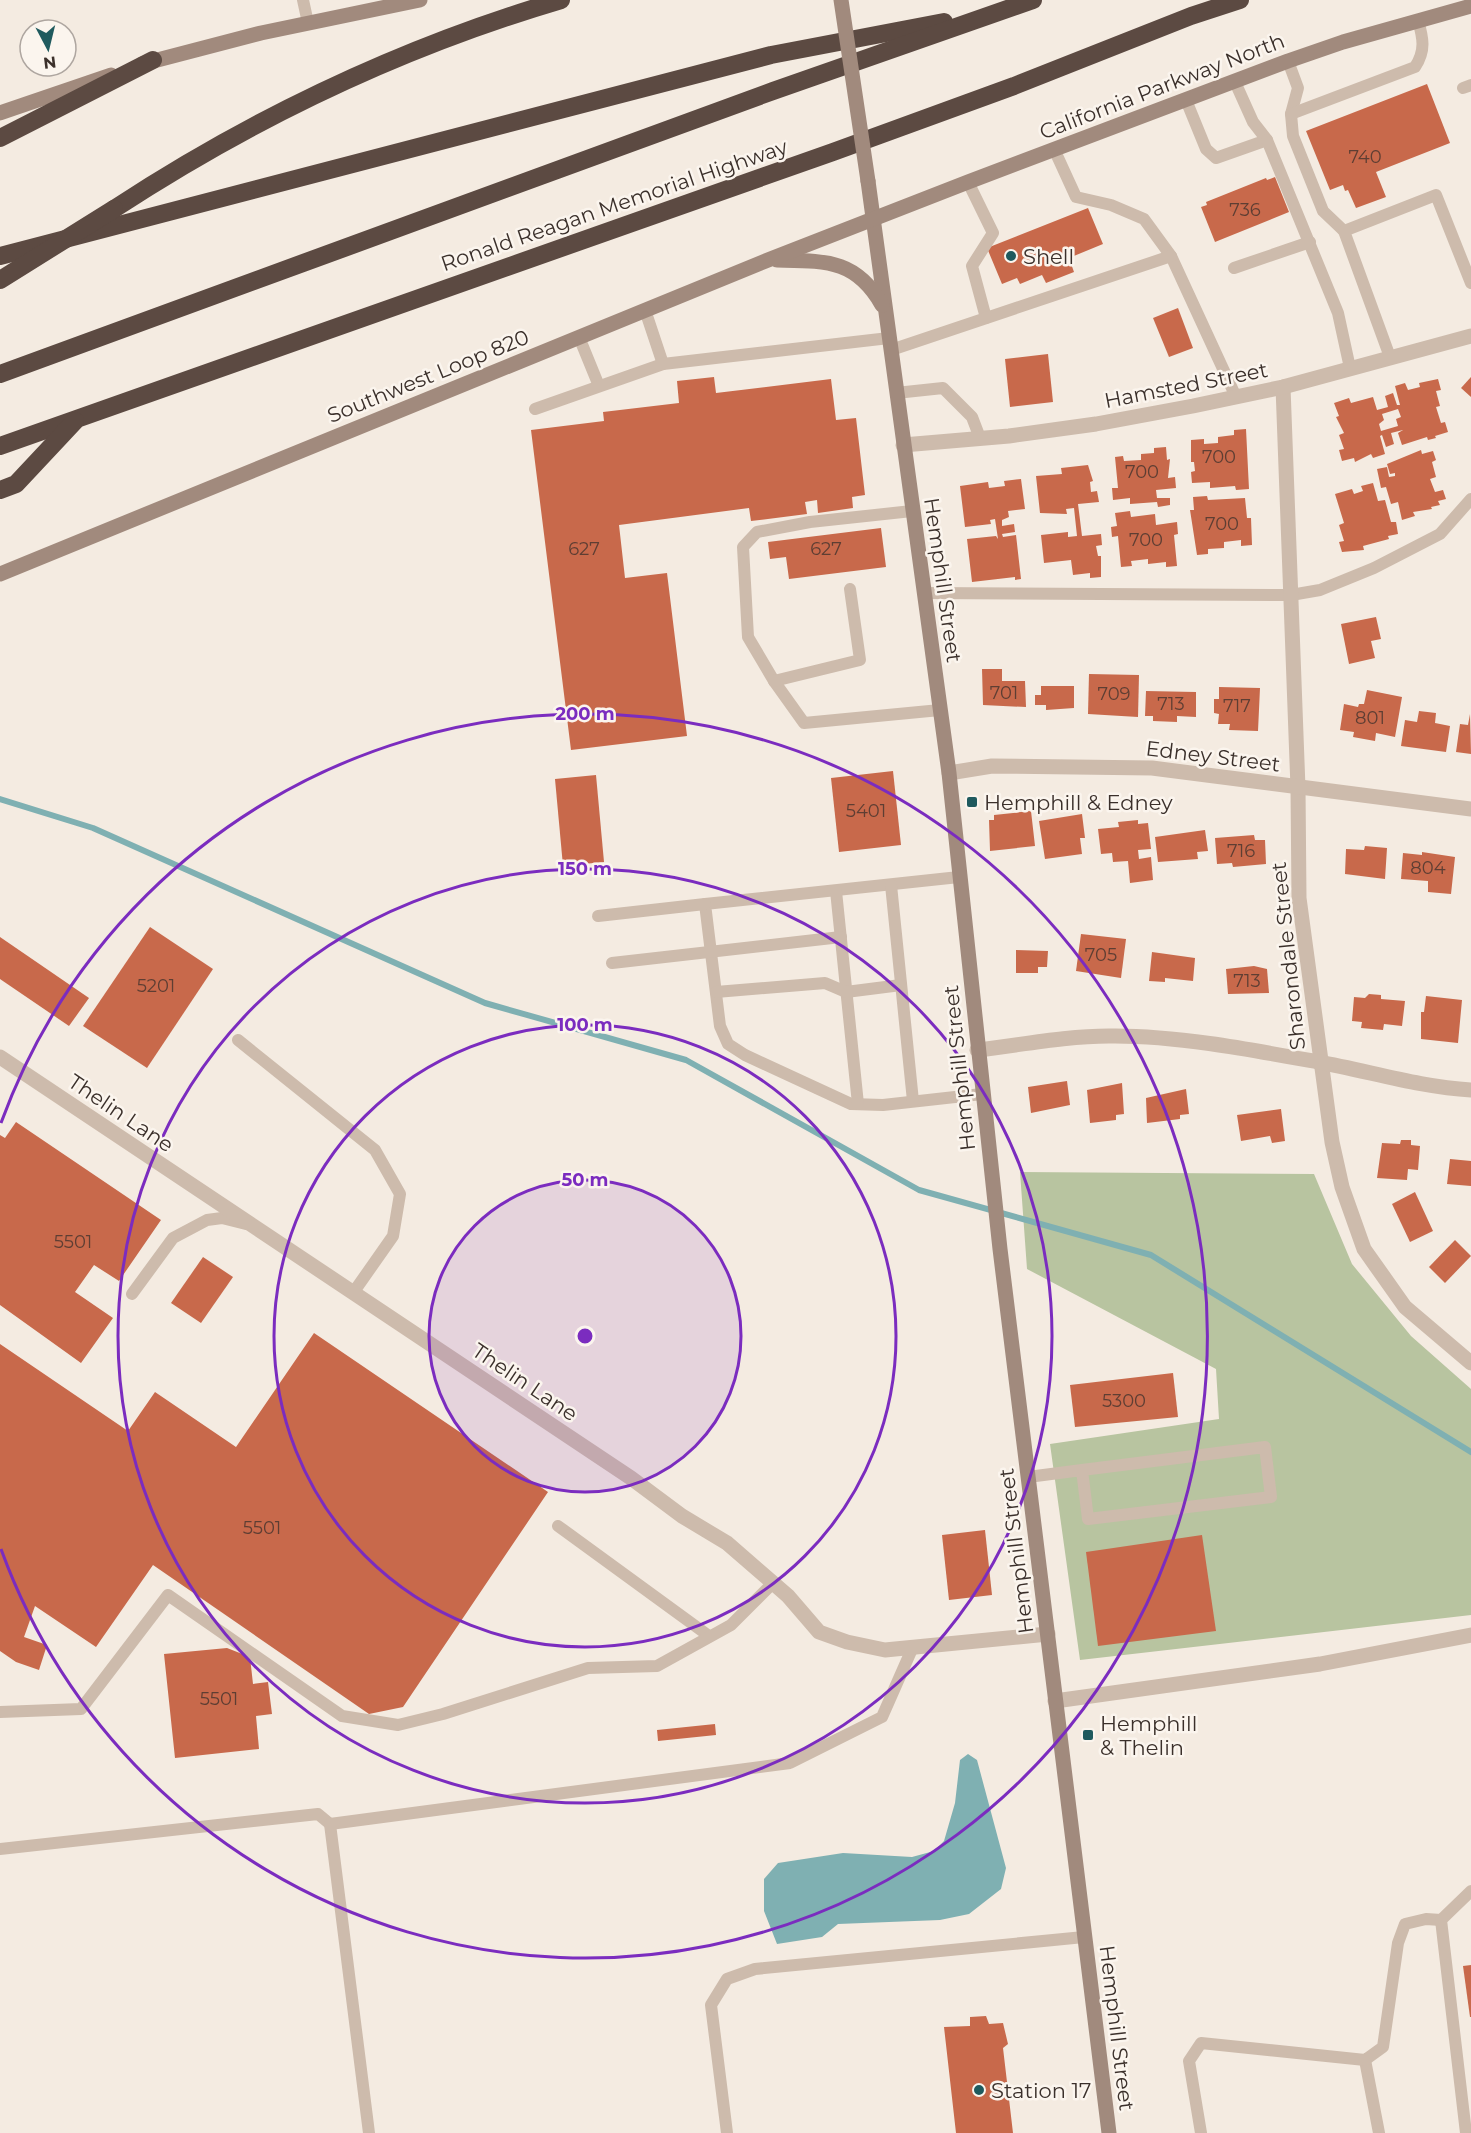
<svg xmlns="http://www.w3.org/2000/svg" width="1471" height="2133" viewBox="0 0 1471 2133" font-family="Montserrat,sans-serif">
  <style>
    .green { fill: #b8c4a0 }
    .water { fill: #7fb0b2 }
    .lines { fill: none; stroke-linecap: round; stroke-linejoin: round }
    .stream { stroke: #7fb0b2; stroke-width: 6 }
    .building { fill: #c8694b; fill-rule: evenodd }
    .lane { stroke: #cdbbac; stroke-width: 12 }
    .street { stroke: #cdbbac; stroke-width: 15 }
    .secondary { stroke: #a18a7d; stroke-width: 15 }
    .highway { stroke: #5c4a42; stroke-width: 18 }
    .secondary-bridge { stroke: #a18a7d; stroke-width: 15 }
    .highway-bridge { stroke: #5c4a42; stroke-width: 18 }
    .ring { fill: none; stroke: #7b2cbf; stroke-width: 3 }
    .poi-dot { fill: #1f5a5e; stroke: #fbf5ee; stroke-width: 2 }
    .labels { text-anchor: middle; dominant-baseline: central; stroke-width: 5; stroke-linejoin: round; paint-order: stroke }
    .number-label { font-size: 18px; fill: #5e3e33 }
    .street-label { font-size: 21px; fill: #3b302b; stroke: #fbf5ee }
    .poi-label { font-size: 21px; fill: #3b302b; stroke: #fbf5ee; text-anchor: start }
    .centre { fill: #7b2cbf; stroke: #fbf5ee; stroke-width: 3 }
    .ring-label { font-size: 18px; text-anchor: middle; font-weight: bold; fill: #7b2cbf; stroke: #fbf5ee; stroke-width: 5; stroke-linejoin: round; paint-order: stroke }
  </style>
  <rect width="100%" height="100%" fill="#f4ebe1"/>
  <path class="green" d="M1020 1172 1314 1174 1352 1264 1411 1336 1471 1389V1615L1080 1660 1050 1444 1219 1419 1216 1369 1027 1269Z"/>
  <path class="water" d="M968 1754 977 1760 1006 1868 1001 1889 969 1914 940 1920 838 1924 822 1937 777 1944 764 1911V1879L778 1863 843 1853 912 1857 934 1851 944 1841 955 1803 960 1760Z"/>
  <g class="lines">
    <path class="stream" d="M0 799 93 828 485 1003 686 1060 919 1190 1151 1255 1471 1452"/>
  </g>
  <g class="building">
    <path d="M1427 84 1450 143 1376 172 1386 197 1356 208 1348 190 1345 191 1343 185 1330 190 1306 131Z"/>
    <path d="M1275 177 1289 212 1215 242 1201 207 1207 205 1206 202 1266 178 1267 180Z"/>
    <path d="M1088 208 1103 244 1069 258 1074 272 1046 283 1042 275 1020 284 1017 278 1002 284 987 248Z"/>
    <path d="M1178 308 1193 348 1169 357 1153 318Z"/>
    <path d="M1048 354 1053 402 1010 407 1005 359Z"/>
    <path d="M714 377 716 393 831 379 836 420 856 418 865 495 852 497 853 508 818 513 817 500 805 502 807 514 751 521 749 508 619 525 625 578 667 573 687 736 571 750 531 430 604 421 603 412 679 403 677 381Z"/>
    <path d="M1471 377V397L1461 388Z"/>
    <path d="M1438 379 1441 390 1436 391 1440 406 1436 407 1441 423 1445 422 1448 432 1435 436 1436 438 1428 440 1427 437 1402 445 1398 433 1403 430 1391 433 1394 444 1386 447 1382 435 1380 436 1385 454 1373 458 1371 454 1355 462 1354 458 1342 461 1339 450 1344 449 1339 435 1344 433 1336 417 1339 416 1334 403 1349 398 1351 403 1373 397 1377 410 1388 407 1385 396 1393 393 1397 405H1400L1395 386 1405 383 1408 390 1420 387 1419 383ZM1398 409 1401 417 1396 419 1398 426 1381 431 1379 424 1384 420 1382 414Z"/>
    <path d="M1246 429 1249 489 1236 490 1235 486 1210 488V482L1192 483 1191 472 1195 471 1194 462H1191V440L1204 439V444L1218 443V437L1234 435V430Z"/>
    <path d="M1166 447 1167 460 1170 459 1168 478 1175 477 1176 488 1156 490 1157 498H1170V505L1158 507 1157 502 1130 504V498L1113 500 1112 488H1118L1115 457 1123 456 1124 461 1141 460V454L1154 453V448Z"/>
    <path d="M1421 450 1422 454 1433 451 1436 460 1432 462 1436 477 1430 479 1435 492 1443 490 1446 499 1438 501 1440 505 1431 507 1432 509 1413 512 1415 516 1402 520 1398 502 1391 504 1386 487 1381 488 1377 469 1387 467 1389 477 1395 476V473L1390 474 1387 464Z"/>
    <path d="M1088 465 1093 481 1090 482 1091 492 1097 491 1099 502 1078 504 1082 536 1101 534 1102 545 1096 546 1098 556H1101V577L1090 578V573L1073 575 1071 560 1044 563 1041 535 1068 532V537L1077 536 1074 508 1066 509 1067 514 1040 513 1036 476 1062 474 1061 468Z"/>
    <path d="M1021 479 1025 509 1008 511 1009 517 1002 520V526L1014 524 1015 532 1002 534 1003 537 1016 535 1021 579 1015 580V577L972 582 967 539 996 536 998 539 995 519 990 520 991 524 965 527 960 486 988 482 989 488 1005 486 1004 481Z"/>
    <path d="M1373 483 1378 501 1385 500 1391 522H1396L1398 534 1388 536 1389 539 1363 546 1364 550 1342 552 1339 542 1344 541 1339 525 1344 523 1335 494 1352 489 1354 494 1363 491 1361 486Z"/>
    <path d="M1207 496 1208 500 1245 498 1247 518H1251L1252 545 1241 546V540L1224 542V548L1208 549V554L1197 555 1190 510H1194L1193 497Z"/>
    <path d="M1130 511 1131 517 1155 514 1156 525 1177 522 1178 534 1174 535 1177 566 1166 567V562L1148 564V559L1131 561 1132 566 1121 567 1118 536 1112 537 1111 527 1117 526 1115 513Z"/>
    <path d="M881 528 886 567 789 579 786 557 770 559 768 542Z"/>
    <path d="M1376 617 1381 639 1371 641 1375 658 1349 664 1341 624Z"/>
    <path d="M982 669H1002V681H1025L1026 707 983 705Z"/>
    <path d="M1089 674 1139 675 1138 717 1088 714Z"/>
    <path d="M1041 686H1074V708L1046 710V705H1035V695H1041Z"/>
    <path d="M1219 687 1260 688 1258 731 1229 730 1230 724H1218L1219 714 1214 713V699H1219Z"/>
    <path d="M1367 690 1402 697 1395 737 1376 733 1375 741 1353 737 1354 732 1340 730 1344 704 1358 707 1359 704H1364Z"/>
    <path d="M1146 691 1196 692V717L1177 716V722L1153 721V716H1145Z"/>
    <path d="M1419 711 1436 713 1435 723 1450 726 1446 752 1401 746 1405 720 1417 722Z"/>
    <path d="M1470 714 1471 754 1456 752 1460 724 1468 725Z"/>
    <path d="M893 771 901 845 839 852 831 778Z"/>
    <path d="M596 775 604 862 563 866 555 779Z"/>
    <path d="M1031 811 1035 846 990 851 989 820H994V815Z"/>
    <path d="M1082 814 1085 838H1080L1082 854 1045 859 1039 821Z"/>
    <path d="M1138 820V824L1148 823 1151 849 1138 850 1139 859 1151 857 1153 880 1130 883 1128 861 1113 862 1112 853 1101 854 1098 829 1119 827 1118 822Z"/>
    <path d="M1205 830 1208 851 1197 852 1198 859 1158 862 1155 837Z"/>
    <path d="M1254 835 1255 840H1265L1266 864 1233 867 1232 863 1217 864 1215 838Z"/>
    <path d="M1365 846 1387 848 1385 879 1345 874 1346 849 1364 850Z"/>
    <path d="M1422 852 1455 857 1451 894 1428 892V881L1401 879 1403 853 1422 855Z"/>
    <path d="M150 927 213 969 147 1068 83 1026Z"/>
    <path d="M1081 934 1126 939 1121 978 1076 971Z"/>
    <path d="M0 937 89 998 69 1026 0 979Z"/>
    <path d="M1016 950 1048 951 1047 967H1038V973H1016Z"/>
    <path d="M1152 952 1195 958 1193 981 1165 978V982L1149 981Z"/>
    <path d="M1254 966 1267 969 1269 993 1228 994 1226 969Z"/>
    <path d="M1369 994 1381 995V999L1405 1001 1402 1026 1384 1024 1383 1030 1361 1028 1362 1022 1352 1021 1354 997 1365 998Z"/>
    <path d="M1426 996 1462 1000 1458 1043 1421 1039V1012H1424Z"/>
    <path d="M1067 1081 1070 1105 1031 1113 1028 1087Z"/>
    <path d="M1122 1083 1124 1114 1116 1115V1120L1090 1123 1087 1090Z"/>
    <path d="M1186 1089 1189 1114 1180 1115V1119L1147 1123 1146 1098Z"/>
    <path d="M1281 1109 1285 1141 1272 1143 1270 1136 1241 1141 1237 1115Z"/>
    <path d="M16 1122 161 1220 119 1281 94 1265 75 1292 113 1318 81 1363 0 1305V1135L5 1138Z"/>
    <path d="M1401 1140H1411V1145L1420 1146 1418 1170 1408 1169 1407 1180 1377 1178 1382 1143 1400 1144Z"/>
    <path d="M1450 1159 1471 1161V1186L1447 1184Z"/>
    <path d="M1415 1192 1433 1231 1410 1242 1392 1204Z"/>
    <path d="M1455 1240 1471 1256 1445 1283 1429 1267Z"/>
    <path d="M203 1257 233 1277 201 1323 171 1303Z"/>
    <path d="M314 1333 548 1492 403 1707 369 1714 153 1565 96 1647 35 1606 24 1637 47 1645 39 1670 16 1662 0 1651V1344L128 1431 155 1392 236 1447Z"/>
    <path d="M1173 1373 1178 1417 1075 1427 1070 1385Z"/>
    <path d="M985 1530 992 1595 949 1600 942 1535Z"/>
    <path d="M1202 1535 1216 1631 1098 1646 1086 1552Z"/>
    <path d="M227 1648 250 1657 253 1684 268 1682 272 1714 256 1716 259 1749 175 1758 164 1654Z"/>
    <path d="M715 1724 716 1735 658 1741 657 1730Z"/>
    <path d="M1471 1965V2017H1470L1463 1966Z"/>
    <path d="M986 2016 989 2024 1003 2023 1008 2044 1003 2048 1013 2133H956L944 2027 970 2026V2017Z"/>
  </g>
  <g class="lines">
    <g class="lane">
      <path d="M303 0 308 23"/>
      <path d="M1288 61 1298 88 1291 114 1293 136 1323 211 1344 231"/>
      <path d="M1463 88 1471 85"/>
      <path d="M1186 100 1206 149 1216 158 1267 140 1253 122 1235 82"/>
      <path d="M1291 114 1415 67C1426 50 1423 38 1418 20"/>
      <path d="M1267 140 1338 313 1350 368"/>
      <path d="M1054 149 1076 197 1111 205 1144 219 1171 256 1236 397"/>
      <path d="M968 182 993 233 972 266 986 318"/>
      <path d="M1234 268 1310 242"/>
      <path d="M645 310 663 364"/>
      <path d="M579 337 599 386"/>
      <path d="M891 350 1171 256"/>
      <path d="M1390 357 1344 231 1436 195 1471 283"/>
      <path d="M896 393 943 388 972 417 980 438"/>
      <path d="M535 409 663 364 889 338"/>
      <path d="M912 511 810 522 757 532 743 547 748 637 774 681 804 723 940 710"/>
      <path d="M924 593 1291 595 1320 590 1374 568 1440 534 1471 499"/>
      <path d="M774 681 860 660 850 589"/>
      <path d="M959 877 705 904 720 1026 728 1044 745 1055 851 1104 883 1105 982 1094"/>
      <path d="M891 885 913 1101"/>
      <path d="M836 891 858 1104"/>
      <path d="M598 916 705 904"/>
      <path d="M612 963 841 937"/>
      <path d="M716 992 825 983 846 992 901 985"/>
      <path d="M238 1040 375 1150 400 1194 393 1236 353 1293"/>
      <path d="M132 1294 173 1238 207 1220 222 1218 246 1224"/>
      <path d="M1028 1477 1082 1470 1088 1519 1271 1497 1265 1447 1082 1470"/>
      <path d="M558 1526 709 1636"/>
      <path d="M0 1712 81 1709 168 1595 342 1716 398 1725 443 1714 588 1668 657 1666 731 1625 773 1583"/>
      <path d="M0 1849 318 1814 330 1824"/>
      <path d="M1365 2060 1379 2133"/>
      <path d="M369 2133 330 1824 790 1763 882 1717 912 1649"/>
      <path d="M727 2133 711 2005 727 1979 755 1969 1084 1937"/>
      <path d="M1201 2133 1189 2061 1201 2043 1365 2060 1383 2047 1398 1943 1405 1924 1426 1919 1441 1920"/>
      <path d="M1466 2133 1441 1920 1471 1891"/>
    </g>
    <g class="street">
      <path d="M1283 387 1298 788 1299 898 1332 1142 1342 1187 1364 1249 1405 1307 1471 1363"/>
      <path d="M903 445 1009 436 1096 424 1193 406 1283 387 1471 336"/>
      <path d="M949 773 992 766 1152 768 1471 809"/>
      <path d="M977 1050C1021 1045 1065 1036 1109 1036 1175 1035 1253 1050 1318 1062 1369 1071 1419 1087 1471 1090"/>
      <path d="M0 1057 631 1478 682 1516 727 1543 788 1596 819 1632 847 1642 885 1650 1048 1634"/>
      <path d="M1055 1701 1320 1664 1471 1635"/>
    </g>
    <g class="secondary">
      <path d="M142 64 261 33 420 0"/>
      <path d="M0 113 111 75"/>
      <path d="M868 181 949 773 1000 1249 1109 2133"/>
      <path d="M777 260C825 261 856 259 882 305"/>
      <path d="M0 574 768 260 968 182 1288 61 1343 42 1471 6"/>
    </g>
    <g class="highway">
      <path d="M0 138 153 60"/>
      <path d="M114 209C253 118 402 47 561 0"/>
      <path d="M0 256 771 55 944 22"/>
      <path d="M0 374 773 91 1033 0"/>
      <path d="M0 446 833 152 1014 86 1191 16 1240 0"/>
      <path d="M0 490 16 484 75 421"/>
    </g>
    <path class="secondary-bridge" d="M841 0 868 181"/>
    <path class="highway-bridge" d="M0 280 114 209"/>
  </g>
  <circle cx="585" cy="1336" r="156" fill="#7b2cbf" fill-opacity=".12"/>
  <g class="ring">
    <circle cx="585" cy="1336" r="156"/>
    <circle cx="585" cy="1336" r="311"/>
    <circle cx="585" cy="1336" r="467"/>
    <path d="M1 1123A622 622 0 1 1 1 1549"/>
  </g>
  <g class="poi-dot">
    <circle cx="1011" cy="256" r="6"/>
    <rect x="966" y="796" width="12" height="12" rx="3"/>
    <rect x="1082" y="1729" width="12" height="12" rx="3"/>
    <circle cx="979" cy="2090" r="6"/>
  </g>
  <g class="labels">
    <g class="number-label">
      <text x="1365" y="157">740</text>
      <text x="1245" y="210">736</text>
      <text x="1219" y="457">700</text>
      <text x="1142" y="472">700</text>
      <text x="1222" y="524">700</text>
      <text x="1146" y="540">700</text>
      <text x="584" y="549">627</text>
      <text x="826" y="549">627</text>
      <text x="1004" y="693">701</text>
      <text x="1114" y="694">709</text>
      <text x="1171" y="704">713</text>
      <text x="1237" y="706">717</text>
      <text x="1370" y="718">801</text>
      <text x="866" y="811">5401</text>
      <text x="1241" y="851">716</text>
      <text x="1428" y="868">804</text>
      <text x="1101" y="955">705</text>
      <text x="1247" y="981">713</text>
      <text x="156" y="986">5201</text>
      <text x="73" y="1242">5501</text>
      <text x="1124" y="1401">5300</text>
      <text x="262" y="1528">5501</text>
      <text x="219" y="1699">5501</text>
    </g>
    <g class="street-label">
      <text transform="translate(1162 86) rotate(-21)">California Parkway North</text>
      <text transform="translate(614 205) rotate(-19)">Ronald Reagan Memorial Highway</text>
      <text transform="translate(428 376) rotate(-22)">Southwest Loop 820</text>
      <text transform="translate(1186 385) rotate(-11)">Hamsted Street</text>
      <text transform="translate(943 580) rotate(82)">Hemphill Street</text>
      <text transform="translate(1213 756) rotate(7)">Edney Street</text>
      <text transform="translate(1288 956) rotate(-96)">Sharondale Street</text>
      <text transform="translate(959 1068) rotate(-96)">Hemphill Street</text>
      <text transform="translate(121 1113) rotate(34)">Thelin Lane</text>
      <text transform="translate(525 1382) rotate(34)">Thelin Lane</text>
      <text transform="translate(1016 1551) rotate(-97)">Hemphill Street</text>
      <text transform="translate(1117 2028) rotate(83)">Hemphill Street</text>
    </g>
    <g class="poi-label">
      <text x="1023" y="256">Shell</text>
      <text x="984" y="802">Hemphill &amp; Edney</text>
      <text x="1100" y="1723">Hemphill<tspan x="1100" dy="24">&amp; Thelin</tspan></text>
      <text x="991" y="2090">Station 17</text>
    </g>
  </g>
  <circle cx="585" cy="1336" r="9" class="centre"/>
  <g class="ring-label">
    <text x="585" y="720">200 m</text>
    <text x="585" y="875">150 m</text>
    <text x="585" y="1031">100 m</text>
    <text x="585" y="1186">50 m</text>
  </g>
  <g transform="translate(48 48) rotate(173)"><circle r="28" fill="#fbf5ee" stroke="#aea6a0" stroke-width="1.5"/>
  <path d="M0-4.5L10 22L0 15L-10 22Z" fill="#1f5a5e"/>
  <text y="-9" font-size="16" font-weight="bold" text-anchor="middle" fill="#3b302b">N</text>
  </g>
</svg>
